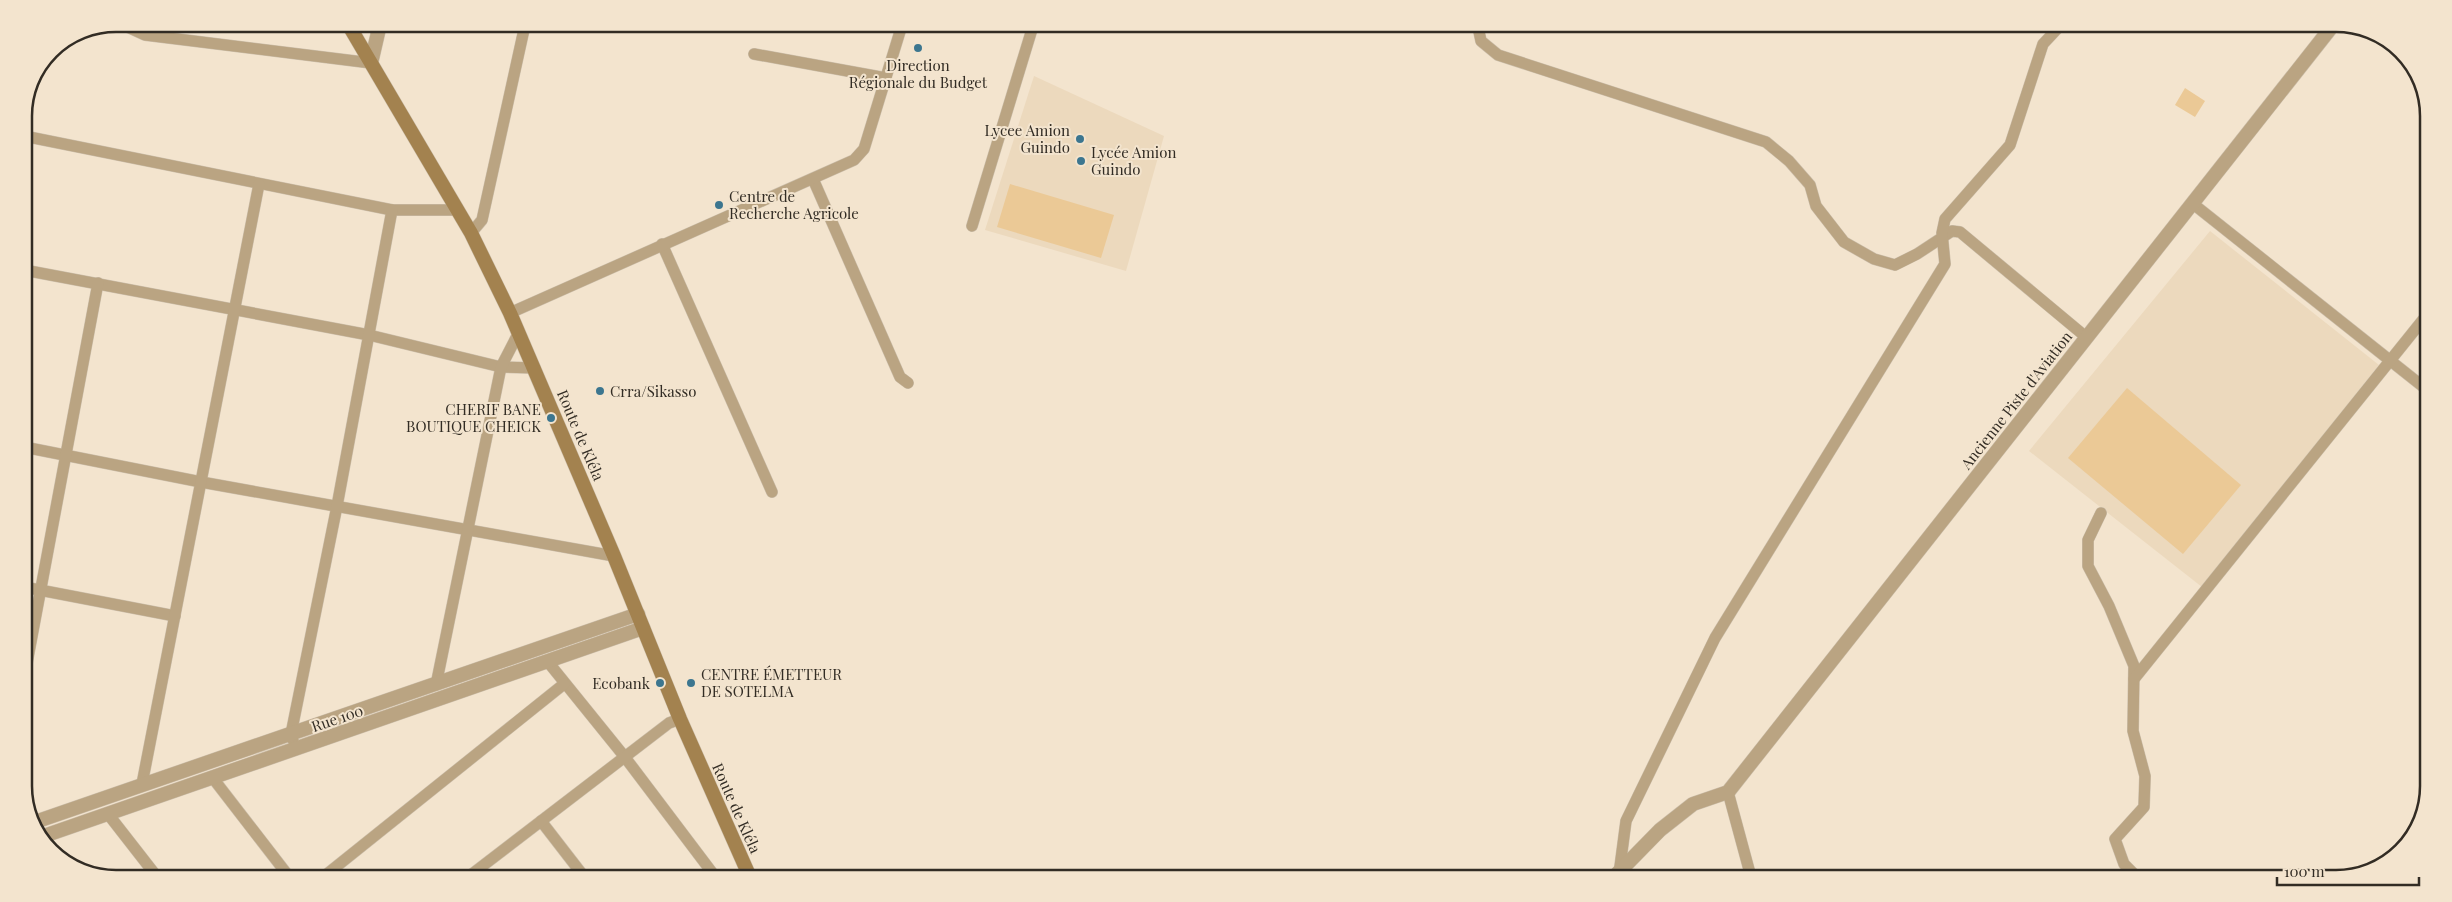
<svg xmlns="http://www.w3.org/2000/svg" width="2452" height="902" viewBox="0 0 2452 902" font-family="'Playfair Display',serif">
  <style>
    .built { fill: #ecd9bd }
    .green { fill: #ebc996 }
    .lines { fill: none; stroke-linecap: round; stroke-linejoin: round }
    .minor-casing { stroke: #ccbfac; stroke-width: 12 }
    .tertiary-casing { stroke: #ccbfac; stroke-width: 15 }
    .secondary-casing { stroke: #ccbfac; stroke-width: 15 }
    .minor { stroke: #baa482; stroke-width: 11 }
    .tertiary { stroke: #baa482; stroke-width: 14 }
    .secondary { stroke: #a3824f; stroke-width: 14 }
    .poi-dot { fill: #3c768f; stroke: #f3e4ce; stroke-width: 2 }
    .labels { text-anchor: middle; dominant-baseline: central; stroke-width: 4; stroke-linejoin: round; paint-order: stroke }
    .poi-label { font-size: 15px; fill: #322c24; stroke: #f3e4ce; text-anchor: start }
    .street-label { font-size: 15px; fill: #322c24; stroke: #f3e4ce }
    .rim { fill: none; stroke: #322c24; stroke-width: 2.5 }
  </style>
  <rect width="100%" height="100%" fill="#f3e4ce"/>
  <g class="built">
    <path d="M1034 76 1164 136 1126 271 985 230Z"/>
    <path d="M2210 231 2379 365 2202 587 2029 451Z"/>
  </g>
  <g class="green">
    <path d="M2185 88 2205 101 2195 117 2175 105Z"/>
    <path d="M1010 184 1114 215 1101 258 997 227Z"/>
    <path d="M2127 388 2241 485 2183 554 2068 458Z"/>
  </g>
  <g class="lines">
    <defs>
      <g id="minor">
        <path d="M121 24 145 35 371 63"/>
        <path d="M1478 27 1481 41 1498 55 1766 142 1789 161 1810 185 1816 206 1844 242 1874 259 1895 265 1917 254 1952 231 1960 232 2086 337"/>
        <path d="M754 54 886 78"/>
        <path d="M24 136 392 210H457"/>
        <path d="M813 179 900 377 908 383"/>
        <path d="M2192 203 2426 389"/>
        <path d="M972 226 1033 26"/>
        <path d="M471 233 482 220 525 25"/>
        <path d="M662 244 772 492"/>
        <path d="M24 270 369 335 501 367 535 368"/>
        <path d="M510 313 854 160 864 149 902 25"/>
        <path d="M24 447 201 482 614 556"/>
        <path d="M2101 513 2088 540V566L2109 606 2134 666 2133 731 2145 776 2144 807 2115 839 2124 864 2138 878"/>
        <path d="M24 587 175 616"/>
        <path d="M548 662 624 756 714 875"/>
        <path d="M24 679 98 283"/>
        <path d="M2134 679 2426 316"/>
        <path d="M436 685 501 367 519 332"/>
        <path d="M293 740 291 734 337 506 392 210"/>
        <path d="M212 777 287 874"/>
        <path d="M142 784 259 184"/>
        <path d="M1728 792 1751 877"/>
        <path d="M108 814 154 873"/>
        <path d="M541 821 582 874"/>
        <path d="M327 874 564 684"/>
        <path d="M472 874 669 723 680 719"/>
        <path d="M1619 874 1626 821 1715 638 1945 264 1942 233 1945 219 2010 145 2043 44 2058 28"/>
      </g>
      <g id="tertiary">
        <path d="M371 63 380 24"/>
        <path d="M35 822 638 614"/>
        <path d="M41 837 643 628"/>
        <path d="M1614 877 1660 830 1693 804 1728 792 2330 29"/>
      </g>
      <path id="secondary" d="M348 24 471 233 510 313 614 556 680 719 749 875"/>
    </defs>
    <use href="#minor" class="minor-casing"/>
    <use href="#tertiary" class="tertiary-casing"/>
    <use href="#secondary" class="secondary-casing"/>
    <use href="#minor" class="minor"/>
    <use href="#tertiary" class="tertiary"/>
    <use href="#secondary" class="secondary"/>
  </g>
  <g class="poi-dot">
    <circle cx="918" cy="48" r="5"/>
    <circle cx="1080" cy="139" r="5"/>
    <circle cx="1081" cy="161" r="5"/>
    <circle cx="719" cy="205" r="5"/>
    <circle cx="600" cy="391" r="5"/>
    <circle cx="551" cy="418" r="5"/>
    <circle cx="660" cy="683" r="5"/>
    <circle cx="691" cy="683" r="5"/>
  </g>
  <g class="labels">
    <g class="poi-label">
      <text x="918" y="65" text-anchor="middle">Direction<tspan x="918" dy="17">Régionale du Budget</tspan></text>
      <text x="1070" y="130" text-anchor="end">Lycee Amion<tspan x="1070" dy="17">Guindo</tspan></text>
      <text x="1091" y="152">Lycée Amion<tspan x="1091" dy="17">Guindo</tspan></text>
      <text x="729" y="196">Centre de<tspan x="729" dy="17">Recherche Agricole</tspan></text>
      <text x="610" y="391">Crra/Sikasso</text>
      <text x="541" y="409" text-anchor="end">CHERIF BANE<tspan x="541" dy="17">BOUTIQUE CHEICK</tspan></text>
      <text x="701" y="674">CENTRE ÉMETTEUR<tspan x="701" dy="17">DE SOTELMA</tspan></text>
      <text x="650" y="683" text-anchor="end">Ecobank</text>
    </g>
    <g class="street-label">
      <text transform="translate(2016 400) rotate(-52)">Ancienne Piste d'Aviation</text>
      <text transform="translate(581 435) rotate(67)">Route de Kléla</text>
      <text transform="translate(337 718) rotate(-19)">Rue 100</text>
      <text transform="translate(737 808) rotate(66)">Route de Kléla</text>
    </g>
  </g>
  <path d="M0 0H2452V902H0ZM116 32H2336A84 84 0 0 1 2420 116V786A84 84 0 0 1 2336 870H116A84 84 0 0 1 32 786V116A84 84 0 0 1 116 32Z" fill="#f3e4ce" fill-rule="evenodd"/>
  <path class="rim" d="M116 32H2336A84 84 0 0 1 2420 116V786A84 84 0 0 1 2336 870H116A84 84 0 0 1 32 786V116A84 84 0 0 1 116 32Z"/>
  <path d="M2277 877v8h142v-8" fill="none" stroke="#322c24" stroke-width="2.5"/>
  <text x="2284" y="877" font-size="15" fill="#322c24" stroke="#f3e4ce" stroke-width="4" paint-order="stroke">100 m</text>
</svg>
